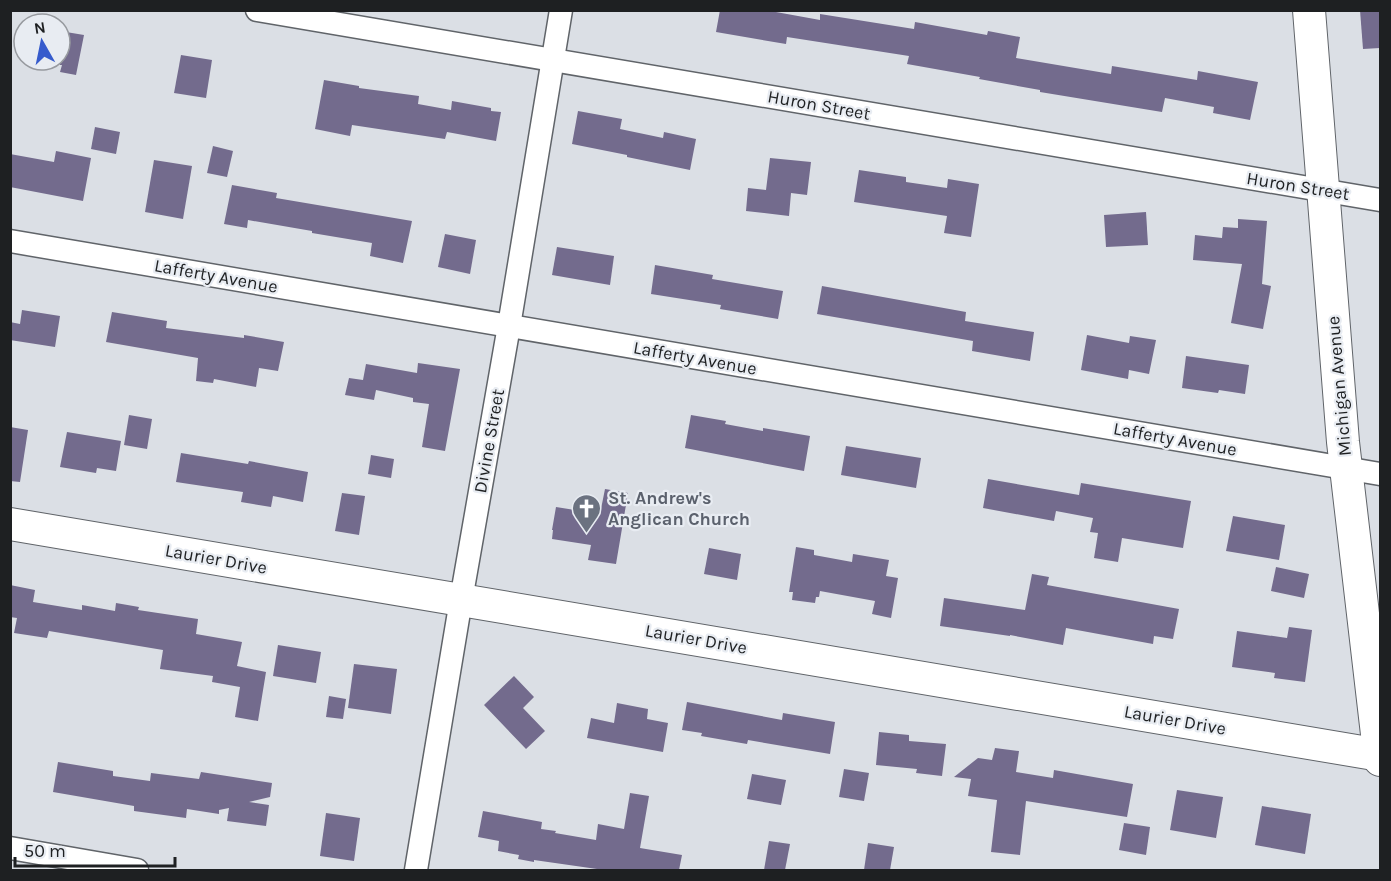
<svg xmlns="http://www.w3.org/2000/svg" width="1391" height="881" viewBox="0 0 1391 881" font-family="Karla,sans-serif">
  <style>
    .building { fill: #736b8d }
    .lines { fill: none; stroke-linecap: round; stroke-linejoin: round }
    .street-casing { stroke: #606469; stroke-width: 25 }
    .secondary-casing { stroke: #606469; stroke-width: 34 }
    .street { stroke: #fff; stroke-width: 22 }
    .secondary { stroke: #fff; stroke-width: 32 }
    .labels { text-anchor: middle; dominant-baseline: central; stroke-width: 4.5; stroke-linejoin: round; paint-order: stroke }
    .street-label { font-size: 18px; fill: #1e2022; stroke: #e8ecf2 }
    .worship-label { font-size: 18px; font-weight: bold; fill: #5b616d; stroke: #e8ecf2; text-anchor: start }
  </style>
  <rect width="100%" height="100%" fill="#dbdfe5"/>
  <g class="building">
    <path d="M720 10H765L820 20V14L914 29 915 22 987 35 988 31 1020 37 1016 58 1111 74 1112 66 1197 80 1198 71 1258 82 1250 120 1213 113 1214 107 1165 98 1162 112 1040 92V90L979 79 980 77 907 64 909 56 787 37 786 44 716 32Z"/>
    <path d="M1360 10H1380V48L1363 49Z"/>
    <path d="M60 31 84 35 76 75 60 72 62 65H60Z"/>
    <path d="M181 55 212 60 206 98 174 93Z"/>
    <path d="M324 80 359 86V88L419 96 418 104 451 110 452 101 491 108V111L501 112 496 141 447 132 445 139 352 125 350 136 315 129Z"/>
    <path d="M578 111 622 119 620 129 663 138 664 132 696 139 690 170 627 157V155L572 144Z"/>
    <path d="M95 127 120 132 116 154 91 149Z"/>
    <path d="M213 146 233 151 227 177 207 173Z"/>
    <path d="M56 151 91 158 83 201 10 187V154L54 162Z"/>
    <path d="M770 158 811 162 807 195 791 193 789 216 746 211 748 188 766 190Z"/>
    <path d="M154 160 192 166 183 219 145 212Z"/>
    <path d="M859 170 906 177V182L947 188 948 179 979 184 971 237 944 233 947 216 854 202Z"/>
    <path d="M232 185 277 193 276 198 412 221 403 263 370 256 372 243 312 233V231L248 220 247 228 224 224Z"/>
    <path d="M1146 212 1148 245 1106 247 1104 215Z"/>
    <path d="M1238 219 1267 221 1262 284 1271 286 1263 329 1231 323 1242 264 1193 260 1195 235 1222 238 1223 227 1238 228Z"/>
    <path d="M445 234 476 240 470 274 438 267Z"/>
    <path d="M557 247 614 256 610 285 552 275Z"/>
    <path d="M655 265 713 275 712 279 783 291 778 319 720 309 721 305 651 294Z"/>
    <path d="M822 286 966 312 965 321 1034 332 1030 361 972 351 973 341 817 314Z"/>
    <path d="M22 310 60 316 55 347 10 340V322L20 324Z"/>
    <path d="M112 312 167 321 166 328 244 338V335L284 342 278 371 259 368 256 387 214 379 213 383 196 381 198 358 106 342Z"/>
    <path d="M1087 335 1129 343 1130 336 1156 340 1149 374 1129 370 1128 379 1081 370Z"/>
    <path d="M1186 356 1249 365 1245 394 1219 390 1218 393 1182 388Z"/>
    <path d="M418 363 460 369 445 451 422 447 429 404 413 402V398L376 390 374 400 345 395 349 378 363 380 366 364 417 373Z"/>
    <path d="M129 415 152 419 147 449 124 445Z"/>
    <path d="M691 415 726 421 725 424 763 431V428L810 436 804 471 685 448Z"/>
    <path d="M10 427 28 430 20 482 10 481Z"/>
    <path d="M67 432 121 441 116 471 97 468 96 473 60 467Z"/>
    <path d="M846 446 921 458 916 488 841 475Z"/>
    <path d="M181 453 248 464 249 461 308 472 303 502 273 496 271 507 241 502 243 492 176 482Z"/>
    <path d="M371 455 394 459 391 478 368 474Z"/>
    <path d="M988 479 1079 495 1081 483 1191 501 1183 548 1122 538 1118 562 1094 558 1098 533 1090 532 1093 518 1056 511 1054 521 983 508Z"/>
    <path d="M605 489 628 493 616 564 588 560 591 545 552 539 553 530H552L556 507 600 514Z"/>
    <path d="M342 493 365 496 359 535 335 531Z"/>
    <path d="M1233 516 1285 525 1279 560 1226 551Z"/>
    <path d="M796 547 814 550V555L852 562 853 554 889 560 886 576 898 578 891 618 872 614 875 601 820 591 819 597H816L815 603 792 600 793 592H789Z"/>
    <path d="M709 548 741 554 737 580 704 574Z"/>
    <path d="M1276 567 1309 574 1304 598 1271 591Z"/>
    <path d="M1032 574 1049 577 1047 585 1179 609 1173 639 1154 636 1153 644 1066 628 1063 645 1010 635V636L940 626 944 598 1025 610Z"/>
    <path d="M10 585 35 590 33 602 82 610V605L115 611 116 603 139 607 138 610 198 619 196 634 242 642 237 666 266 672 258 721 235 717 240 687 212 682 213 676 160 669 163 650 49 631 47 638 14 633 17 618 10 617Z"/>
    <path d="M1289 627 1312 630 1305 682 1274 678 1275 673 1232 667 1237 631 1287 638Z"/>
    <path d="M278 645 321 652 316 683 273 676Z"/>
    <path d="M354 664 397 669 391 714 348 708Z"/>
    <path d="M514 676 534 697 523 708 545 731 526 749 484 705Z"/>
    <path d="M329 696 346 699 343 719 326 717Z"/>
    <path d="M687 702 782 720 783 713 835 722 830 754 748 740 747 744 701 736 702 733 682 730Z"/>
    <path d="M617 703 648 709 647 719 668 723 663 752 587 738 591 718 614 723Z"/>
    <path d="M879 732 909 735V741L946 744 942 776 916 773 917 769 876 765Z"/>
    <path d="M995 748 1019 751 1016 772 1053 778 1054 770 1133 784 1127 817 1026 801 1020 855 991 852 997 800 968 796 971 779 954 777 978 758 992 760Z"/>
    <path d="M58 762 113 771V776L150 781 151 773 199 779 201 772 272 783 270 797 249 802 269 805 266 826 227 821 229 808 219 810V814L187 809 186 818 134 811V806L53 792Z"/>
    <path d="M844 769 869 773 864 801 839 797Z"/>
    <path d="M752 774 786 780 781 805 747 799Z"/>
    <path d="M1177 790 1223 797 1216 838 1170 830Z"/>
    <path d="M630 793 649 796 640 848 682 855 679 870H604L534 860V862L518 859 519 855 498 851 499 841 478 837 483 811 542 822 541 829 556 831 555 833 596 840 598 824 624 829Z"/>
    <path d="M1262 806 1311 814 1305 854 1255 845Z"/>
    <path d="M326 813 360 818 354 861 320 856Z"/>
    <path d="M1124 823 1150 827 1146 855 1119 850Z"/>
    <path d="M769 841 790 844 785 870H764Z"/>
    <path d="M868 843 894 847 890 870H864Z"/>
  </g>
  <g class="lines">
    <defs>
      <g id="street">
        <path d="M257 10 1380 200"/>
        <path d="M10 241 1380 474"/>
        <path d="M10 848 137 870"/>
        <path d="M416 870 461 600 509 326 561 10"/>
      </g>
      <g id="secondary">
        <path d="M1309 10 1343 442 1380 760"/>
        <path d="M10 524 1380 755"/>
      </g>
    </defs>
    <use href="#street" class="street-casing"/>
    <use href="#secondary" class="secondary-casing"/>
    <use href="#street" class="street"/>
    <use href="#secondary" class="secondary"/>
  </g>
  <defs>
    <symbol id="church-pin" viewBox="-11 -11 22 30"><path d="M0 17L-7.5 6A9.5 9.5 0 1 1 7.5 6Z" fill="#6b7280" stroke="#e8ecf2"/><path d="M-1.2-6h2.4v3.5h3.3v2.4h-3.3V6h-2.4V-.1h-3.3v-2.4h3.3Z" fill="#fff"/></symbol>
  </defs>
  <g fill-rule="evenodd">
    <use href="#church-pin" x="570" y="492" width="33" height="45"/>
  </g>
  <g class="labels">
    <g class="street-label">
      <text transform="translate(819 105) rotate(10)">Huron Street</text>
      <text transform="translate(1298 186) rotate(9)">Huron Street</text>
      <text transform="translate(216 276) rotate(10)">Lafferty Avenue</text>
      <text transform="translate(695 358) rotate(10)">Lafferty Avenue</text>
      <text transform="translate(1339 386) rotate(-95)">Michigan Avenue</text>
      <text transform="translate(1175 439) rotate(10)">Lafferty Avenue</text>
      <text transform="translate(489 441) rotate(-80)">Divine Street</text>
      <text transform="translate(216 559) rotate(10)">Laurier Drive</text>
      <text transform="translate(696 639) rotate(10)">Laurier Drive</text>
      <text transform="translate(1175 720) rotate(10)">Laurier Drive</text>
    </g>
    <g class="worship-label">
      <text x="608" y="498">St. Andrew's<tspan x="608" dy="21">Anglican Church</tspan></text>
    </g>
  </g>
  <rect width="1391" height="881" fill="none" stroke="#1e2022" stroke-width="24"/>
  <g transform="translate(42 42) rotate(351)"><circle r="28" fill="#e8ecf2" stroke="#979a9f" stroke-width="1.5"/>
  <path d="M0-4.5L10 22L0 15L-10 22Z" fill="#365bcc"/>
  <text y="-9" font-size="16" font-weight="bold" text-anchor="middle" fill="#1e2022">N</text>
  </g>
  <path d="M15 857v9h160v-9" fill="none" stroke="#1e2022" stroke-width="3"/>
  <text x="24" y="857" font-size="18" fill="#1e2022" stroke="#e8ecf2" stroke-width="4.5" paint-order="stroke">50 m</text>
</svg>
